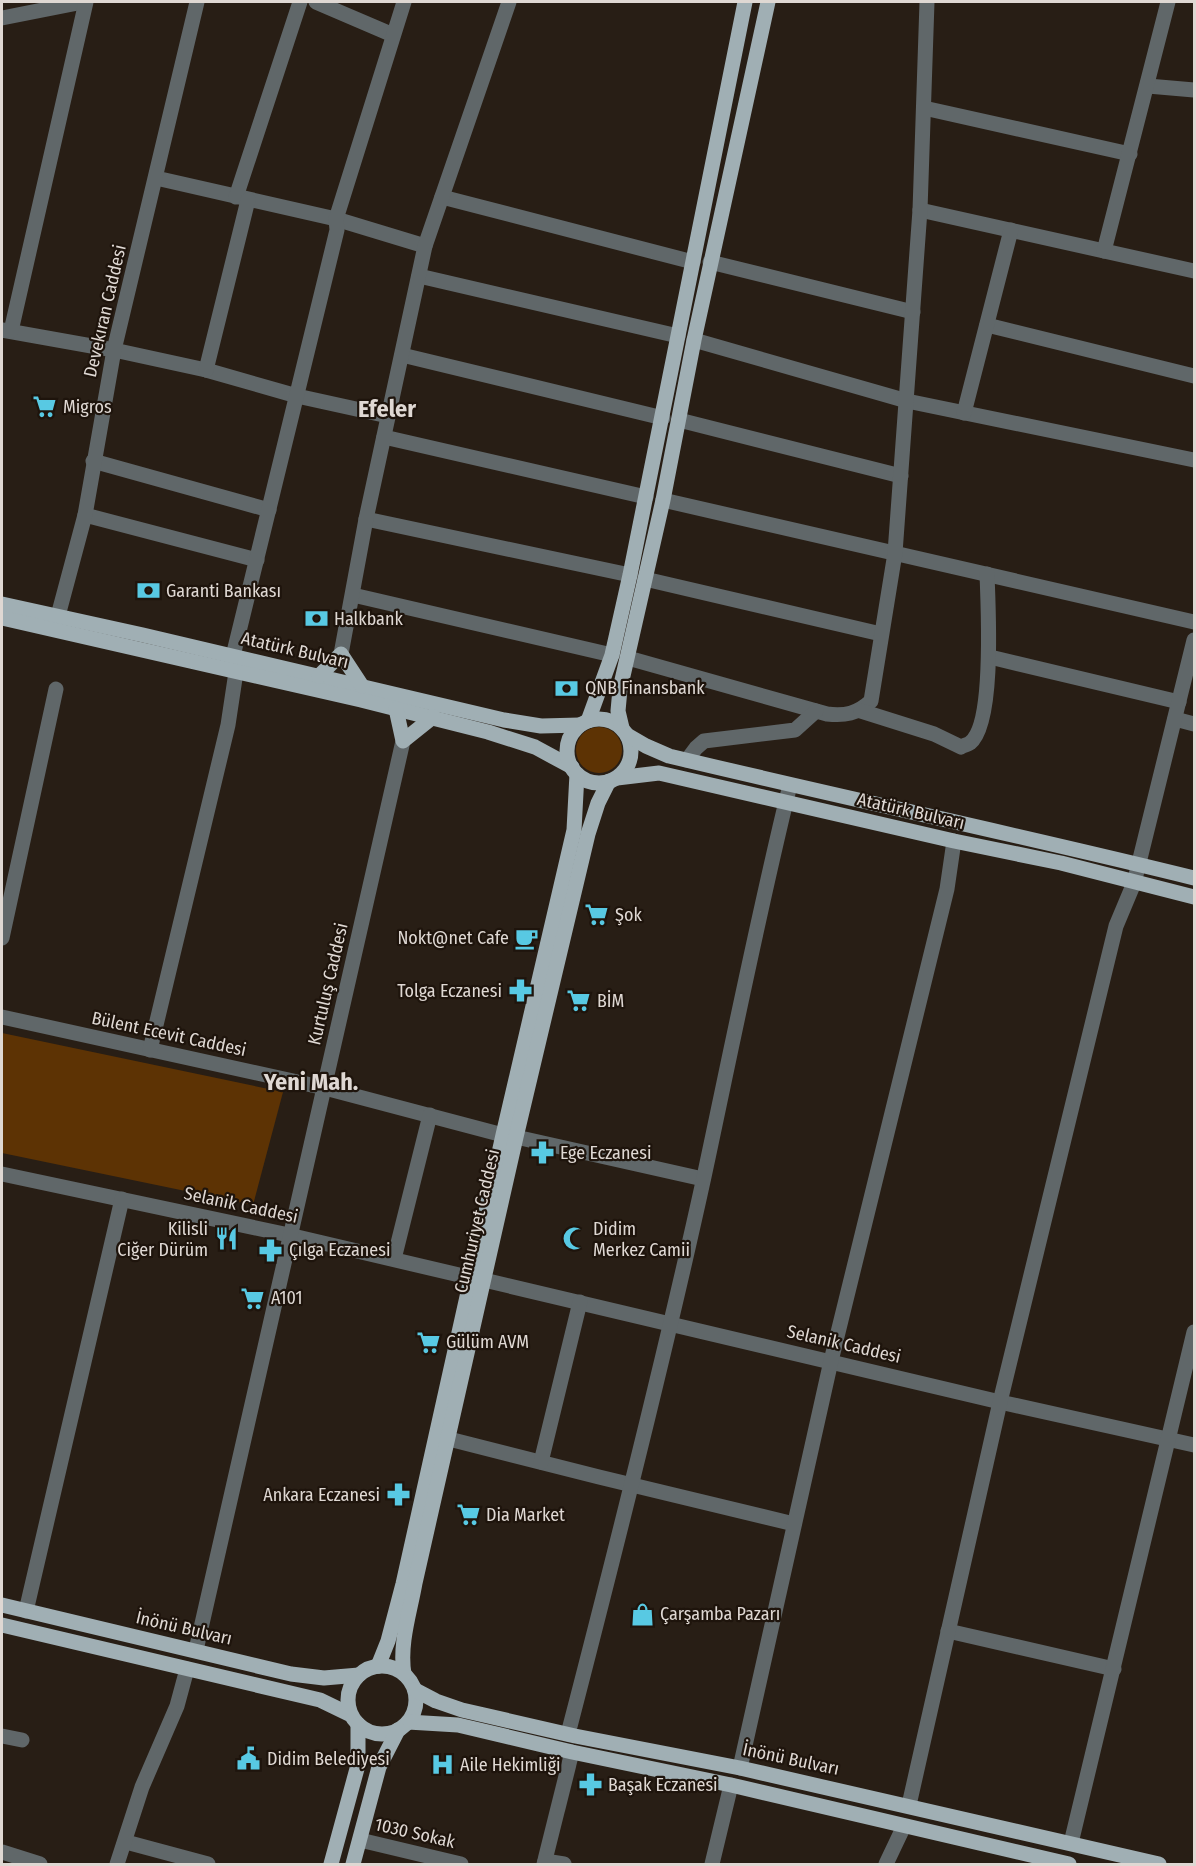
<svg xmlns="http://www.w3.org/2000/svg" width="1196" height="1866" viewBox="0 0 1196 1866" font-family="'Fira Sans Condensed',sans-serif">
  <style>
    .green { fill: #5d3304 }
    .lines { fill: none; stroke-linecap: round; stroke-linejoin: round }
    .minor { stroke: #606769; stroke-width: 15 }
    .major { stroke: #a0afb4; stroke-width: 15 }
    .labels { text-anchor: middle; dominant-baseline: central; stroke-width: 4.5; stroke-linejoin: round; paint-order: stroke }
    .street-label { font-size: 18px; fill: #dfd8d3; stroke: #1e140c }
    .poi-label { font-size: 18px; fill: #dfd8d3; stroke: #1e140c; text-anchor: start }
    .district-label { font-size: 24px; font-weight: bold; fill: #dfd8d3; stroke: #1e140c }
  </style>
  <rect width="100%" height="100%" fill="#281e15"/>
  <g class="green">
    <circle cx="599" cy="750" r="23"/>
    <path d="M2 1033 283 1092 253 1205 2 1153Z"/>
  </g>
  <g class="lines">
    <g class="minor">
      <path d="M316 2 393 35"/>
      <path d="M2 18 83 2"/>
      <path d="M1148 86 1194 90"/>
      <path d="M924 108 1130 154"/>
      <path d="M156 178 336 219 425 246"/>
      <path d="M236 197 300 2"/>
      <path d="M442 197 693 262"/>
      <path d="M920 210 1194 271"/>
      <path d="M1104 251 1168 2"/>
      <path d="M710 262 913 312"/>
      <path d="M419 276 678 336"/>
      <path d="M987 325 1194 376"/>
      <path d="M2 330 114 350 206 370 297 396 388 416"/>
      <path d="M11 331 86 2"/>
      <path d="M694 340 907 401 1194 460"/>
      <path d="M402 355 663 418"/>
      <path d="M206 370 248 200"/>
      <path d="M964 413 1011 230"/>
      <path d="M679 420 901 476"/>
      <path d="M384 437 646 497"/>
      <path d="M93 461 269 510"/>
      <path d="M663 500 1194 622"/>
      <path d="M85 515 257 560"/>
      <path d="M366 519 630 575"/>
      <path d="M645 579 881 634"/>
      <path d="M353 595 612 655"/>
      <path d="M55 627 85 515 114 350 197 2"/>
      <path d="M341 654 366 519 425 246 509 2"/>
      <path d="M233 656 337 230 336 219 404 2"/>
      <path d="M990 657 1179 702"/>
      <path d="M628 658 827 714C845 716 857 714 871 701L895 553 920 210 927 2"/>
      <path d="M861 711 934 734 961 747C962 746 969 744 970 743 995 724 988 605 987 574"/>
      <path d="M1175 719 1194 724"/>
      <path d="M687 760 696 748 704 741 795 730 816 711"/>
      <path d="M2 938 56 689"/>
      <path d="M2 1017 325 1088 503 1135"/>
      <path d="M150 1050 228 725 236 672"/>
      <path d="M516 1137 703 1179"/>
      <path d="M2 1174 289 1235 472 1278"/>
      <path d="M394 1259 430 1115"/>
      <path d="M484 1280 1000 1402 1194 1445"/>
      <path d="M449 1439 599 1477 794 1524"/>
      <path d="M541 1462 580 1302"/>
      <path d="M26 1611 122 1199"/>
      <path d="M948 1631 1114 1669"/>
      <path d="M196 1650 403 741"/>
      <path d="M568 1734C616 1549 663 1364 704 1177 732 1046 758 915 790 785"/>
      <path d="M2 1736 22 1740"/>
      <path d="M740 1768 831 1361 947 889 954 841"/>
      <path d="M909 1805 1000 1402 1116 926 1134 883 1194 640"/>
      <path d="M360 1840 461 1864"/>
      <path d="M126 1842 208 1864"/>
      <path d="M1071 1843 1194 1332"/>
      <path d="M2 1852 40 1864"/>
      <path d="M545 1861 564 1864"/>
      <path d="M117 1864 142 1787 177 1706 187 1669"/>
      <path d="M544 1864 572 1752"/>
      <path d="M712 1864 731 1785"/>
      <path d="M886 1864 904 1826"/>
    </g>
    <g class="major">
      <path d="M2 604 143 635 504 720 541 726 580 725"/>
      <path d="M2 618 361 700 488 732 535 747 572 767"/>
      <path d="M319 676 341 654 362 686"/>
      <path d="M396 709 403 741 433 717"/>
      <circle cx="599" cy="751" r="32"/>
      <path d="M588 721 612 655 630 575 745 2"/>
      <path d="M622 728 618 711 620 689 663 500 694 340 768 2"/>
      <path d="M627 735 646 746 669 756C844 798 1020 835 1194 878"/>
      <path d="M617 778 659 773 954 841 1061 863 1194 897"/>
      <path d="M2 1605 291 1674 324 1678 359 1675"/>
      <path d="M2 1625 320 1700 351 1715"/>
      <path d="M378 1666 388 1641 403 1584 503 1135 574 830 577 774"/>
      <circle cx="382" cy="1700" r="34"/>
      <path d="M404 1674C399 1644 410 1612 415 1583L516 1137 588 834 598 803 609 781"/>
      <path d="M415 1690 436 1701 462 1710 575 1736 740 1768 1159 1864"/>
      <path d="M408 1722 458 1725 572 1752 731 1785 1069 1864"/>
      <path d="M331 1864 358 1765V1724"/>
      <path d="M353 1864 379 1767 398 1730"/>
    </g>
  </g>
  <defs>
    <symbol id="supermarket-bare" viewBox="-9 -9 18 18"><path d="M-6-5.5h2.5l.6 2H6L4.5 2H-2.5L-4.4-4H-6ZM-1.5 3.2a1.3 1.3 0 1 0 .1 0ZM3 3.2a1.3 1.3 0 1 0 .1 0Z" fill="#58c9e3" stroke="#1e140c" stroke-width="2.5" paint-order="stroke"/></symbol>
    <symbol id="bank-bare" viewBox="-9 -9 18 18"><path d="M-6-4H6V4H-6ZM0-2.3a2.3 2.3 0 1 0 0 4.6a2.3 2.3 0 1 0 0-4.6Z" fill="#58c9e3" stroke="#1e140c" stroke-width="2.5" paint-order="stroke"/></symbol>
    <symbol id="cafe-bare" viewBox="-9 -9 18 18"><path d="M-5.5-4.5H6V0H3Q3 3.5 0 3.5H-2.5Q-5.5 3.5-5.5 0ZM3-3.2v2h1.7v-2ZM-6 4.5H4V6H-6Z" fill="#58c9e3" stroke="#1e140c" stroke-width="2.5" paint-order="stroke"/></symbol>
    <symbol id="pharmacy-bare" viewBox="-9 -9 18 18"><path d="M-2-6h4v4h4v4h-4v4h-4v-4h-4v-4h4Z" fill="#58c9e3" stroke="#1e140c" stroke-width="2.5" paint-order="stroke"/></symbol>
    <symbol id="restaurant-bare" viewBox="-9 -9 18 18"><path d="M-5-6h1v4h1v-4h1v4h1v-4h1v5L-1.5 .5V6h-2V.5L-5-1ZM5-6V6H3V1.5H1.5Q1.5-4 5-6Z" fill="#58c9e3" stroke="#1e140c" stroke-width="2.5" paint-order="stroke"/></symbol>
    <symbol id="mosque-bare" viewBox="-9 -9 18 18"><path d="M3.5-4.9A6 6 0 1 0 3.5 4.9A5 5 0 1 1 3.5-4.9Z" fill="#58c9e3" stroke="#1e140c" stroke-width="2.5" paint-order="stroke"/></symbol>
    <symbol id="shop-bare" viewBox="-9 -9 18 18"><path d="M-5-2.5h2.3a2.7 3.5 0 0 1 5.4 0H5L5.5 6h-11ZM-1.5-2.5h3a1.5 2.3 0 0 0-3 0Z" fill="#58c9e3" stroke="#1e140c" stroke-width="2.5" paint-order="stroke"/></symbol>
    <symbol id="civic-bare" viewBox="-9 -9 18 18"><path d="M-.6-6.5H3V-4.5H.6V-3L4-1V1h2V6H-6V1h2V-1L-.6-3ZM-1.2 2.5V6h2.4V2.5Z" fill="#58c9e3" stroke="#1e140c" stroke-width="2.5" paint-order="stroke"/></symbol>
    <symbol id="hospital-bare" viewBox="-9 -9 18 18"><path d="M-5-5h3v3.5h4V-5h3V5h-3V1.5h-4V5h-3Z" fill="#58c9e3" stroke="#1e140c" stroke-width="2.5" paint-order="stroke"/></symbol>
  </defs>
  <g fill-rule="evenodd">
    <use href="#supermarket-bare" x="28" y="390" width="33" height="33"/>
    <use href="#bank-bare" x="132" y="574" width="33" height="33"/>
    <use href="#bank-bare" x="300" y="602" width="33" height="33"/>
    <use href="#bank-bare" x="550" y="672" width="33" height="33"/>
    <use href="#supermarket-bare" x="580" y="898" width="33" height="33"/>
    <use href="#cafe-bare" x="510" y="922" width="33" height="33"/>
    <use href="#pharmacy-bare" x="504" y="974" width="33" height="33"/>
    <use href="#supermarket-bare" x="562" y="984" width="33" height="33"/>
    <use href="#pharmacy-bare" x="526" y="1136" width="33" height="33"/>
    <use href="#restaurant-bare" x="210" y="1222" width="33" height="33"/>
    <use href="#mosque-bare" x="558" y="1222" width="33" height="33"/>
    <use href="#pharmacy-bare" x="254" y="1234" width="33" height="33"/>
    <use href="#supermarket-bare" x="236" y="1282" width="33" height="33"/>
    <use href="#supermarket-bare" x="412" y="1326" width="33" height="33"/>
    <use href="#pharmacy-bare" x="382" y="1478" width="33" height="33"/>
    <use href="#supermarket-bare" x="452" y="1498" width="33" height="33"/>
    <use href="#shop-bare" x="626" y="1598" width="33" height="33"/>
    <use href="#civic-bare" x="232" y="1742" width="33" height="33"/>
    <use href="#hospital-bare" x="426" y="1748" width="33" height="33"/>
    <use href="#pharmacy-bare" x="574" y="1768" width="33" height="33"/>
  </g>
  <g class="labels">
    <g class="street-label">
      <text transform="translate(105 311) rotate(-77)">Devekıran Caddesi</text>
      <text transform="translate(295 650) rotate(13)">Atatürk Bulvarı</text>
      <text transform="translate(911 811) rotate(13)">Atatürk Bulvarı</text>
      <text transform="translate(328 984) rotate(-77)">Kurtuluş Caddesi</text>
      <text transform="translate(169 1034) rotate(12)">Bülent Ecevit Caddesi</text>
      <text transform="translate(241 1205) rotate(12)">Selanik Caddesi</text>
      <text transform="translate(477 1221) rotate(-77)">Cumhuriyet Caddesi</text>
      <text transform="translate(844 1344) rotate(13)">Selanik Caddesi</text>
      <text transform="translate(184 1628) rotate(13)">İnönü Bulvarı</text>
      <text transform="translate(791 1759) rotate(12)">İnönü Bulvarı</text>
      <text transform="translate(415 1833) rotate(13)">1030 Sokak</text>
    </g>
    <g class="poi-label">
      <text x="63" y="407">Migros</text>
      <text x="166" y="591">Garanti Bankası</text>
      <text x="334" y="619">Halkbank</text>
      <text x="585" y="688">QNB Finansbank</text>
      <text x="615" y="915">Şok</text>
      <text x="509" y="938" text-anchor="end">Nokt@net Cafe</text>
      <text x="502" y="991" text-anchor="end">Tolga Eczanesi</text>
      <text x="597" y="1001">BİM</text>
      <text x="560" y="1153">Ege Eczanesi</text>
      <text x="208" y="1229" text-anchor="end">Kilisli<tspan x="208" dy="21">Ciğer Dürüm</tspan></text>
      <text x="593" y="1229">Didim<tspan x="593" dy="21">Merkez Camii</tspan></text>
      <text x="289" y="1250">Çılga Eczanesi</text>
      <text x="271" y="1298">A101</text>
      <text x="446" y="1342">Gülüm AVM</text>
      <text x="380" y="1495" text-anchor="end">Ankara Eczanesi</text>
      <text x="486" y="1515">Dia Market</text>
      <text x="660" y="1614">Çarşamba Pazarı</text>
      <text x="267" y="1759">Didim Belediyesi</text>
      <text x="460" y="1765">Aile Hekimliği</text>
      <text x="608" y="1785">Başak Eczanesi</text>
    </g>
    <g class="district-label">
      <text x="387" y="409">Efeler</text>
      <text x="311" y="1082">Yeni Mah.</text>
    </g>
  </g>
  <rect width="1196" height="1866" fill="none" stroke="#dfd8d3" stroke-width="6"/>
</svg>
